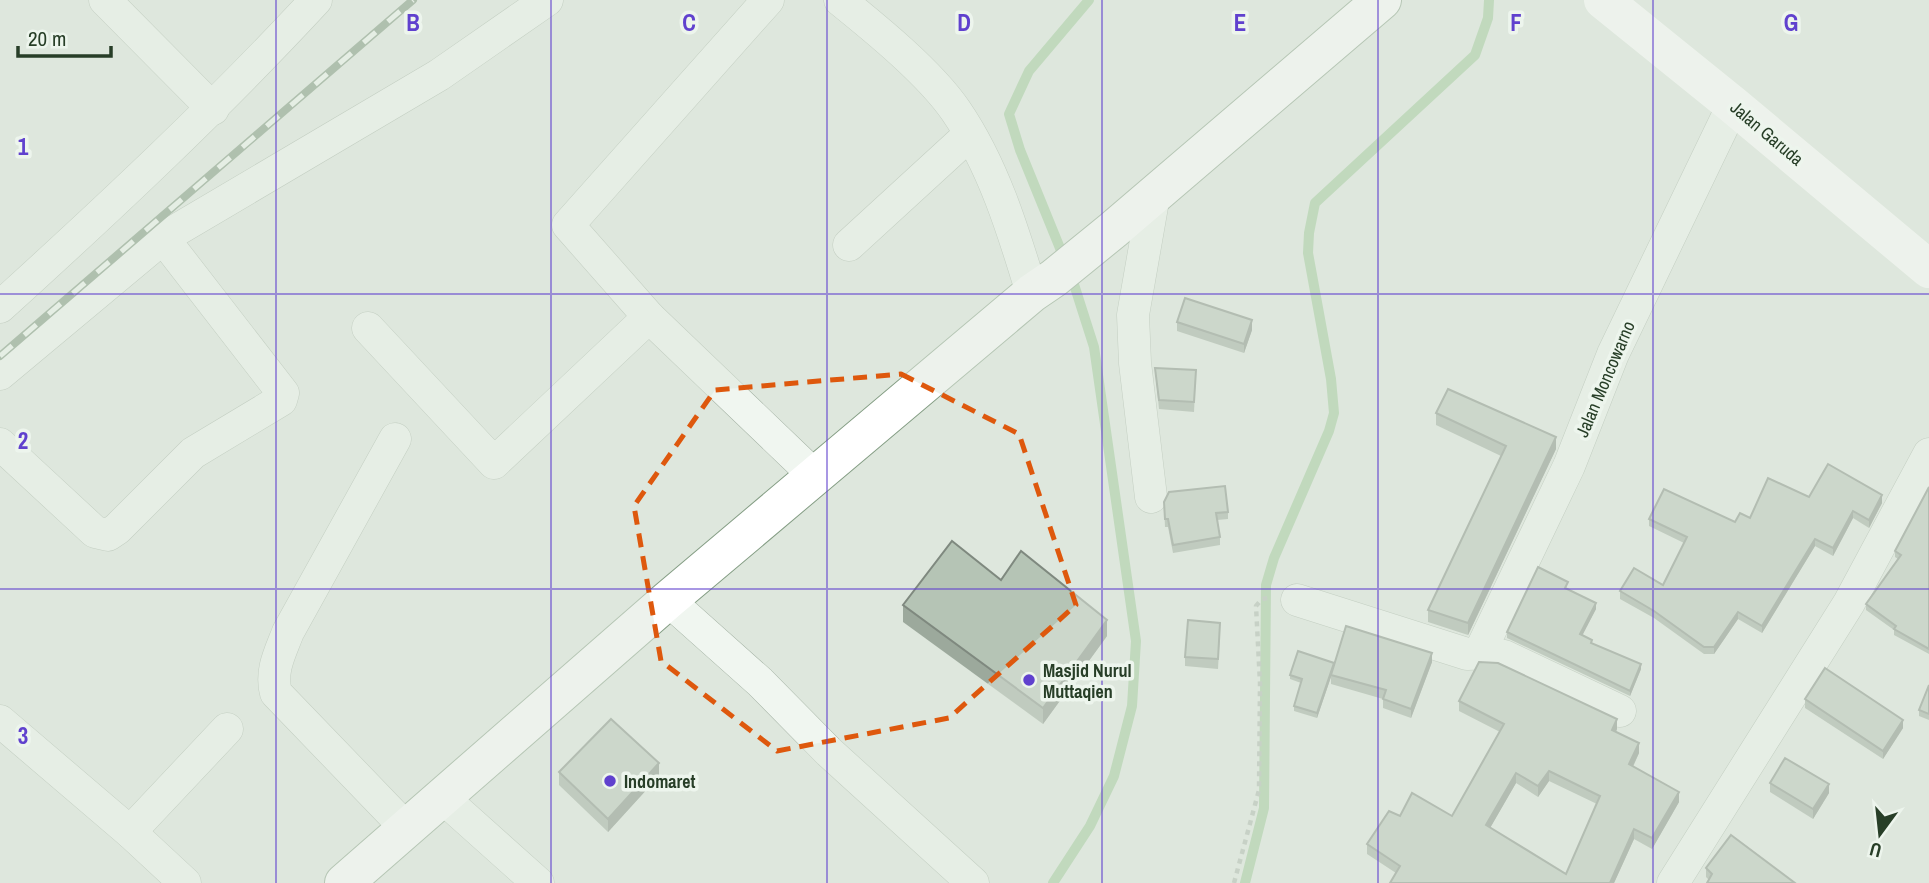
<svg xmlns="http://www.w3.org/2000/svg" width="1929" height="883" viewBox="0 0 1929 883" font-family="'Archivo Narrow',sans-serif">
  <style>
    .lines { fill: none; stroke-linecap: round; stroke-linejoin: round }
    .stream { stroke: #9dc898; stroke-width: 10 }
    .street-casing { stroke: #a3b1a3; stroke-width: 33 }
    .highway-casing { stroke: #859e85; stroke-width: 40 }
    .path { stroke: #acb7ac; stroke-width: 4.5; stroke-dasharray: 5 5; stroke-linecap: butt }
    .street { stroke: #f0f6f0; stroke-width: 32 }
    .secondary { stroke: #fff; stroke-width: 38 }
    .highway { stroke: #fff; stroke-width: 38 }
    .rail-casing { stroke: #779177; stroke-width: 8 }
    .rail { stroke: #edf5ed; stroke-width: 5; stroke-dasharray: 16; stroke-linecap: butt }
    .wall { fill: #9ca99c; fill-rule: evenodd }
    .shaded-wall { fill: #7f897f }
    .building { fill: #b5c4b5; stroke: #7f897f; stroke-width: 2; fill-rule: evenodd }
    .marked { fill: none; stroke: #de580d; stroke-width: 5; stroke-dasharray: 14 9; stroke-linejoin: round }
    .grid { fill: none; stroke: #6041ce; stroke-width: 2; stroke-opacity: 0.55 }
    .poi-dot { fill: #6041ce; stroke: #edf5ed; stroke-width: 2.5 }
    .labels { text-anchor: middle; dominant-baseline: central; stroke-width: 7; stroke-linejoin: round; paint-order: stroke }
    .street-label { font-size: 18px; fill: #273e27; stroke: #edf5ed }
    .poi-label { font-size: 18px; font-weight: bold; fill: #273e27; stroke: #edf5ed; text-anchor: start }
    .grid-label { font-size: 23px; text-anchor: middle; font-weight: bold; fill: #6041ce; stroke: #edf5ed; stroke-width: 7; stroke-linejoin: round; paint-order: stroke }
  </style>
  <rect width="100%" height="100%" fill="#dee7dd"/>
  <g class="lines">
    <g class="stream">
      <path d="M1064 258 1020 150 1009 114 1029 71 1089 0"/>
      <path d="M1053 883 1090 826 1114 776 1132 706 1136 641 1094 347 1071 275"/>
      <path d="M1245 883 1264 808 1266 585 1274 558 1329 431 1334 413 1331 379 1308 253 1309 233 1315 203 1475 55 1488 18 1489 0"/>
    </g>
    <defs>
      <g id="street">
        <path d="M105 0 213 109"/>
        <path d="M840 0C876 29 930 73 956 111 993 165 1013 230 1032 293"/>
        <path d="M849 245 969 135"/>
        <path d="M0 307C109 208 216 108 316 0"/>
        <path d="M649 317 568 225 768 0"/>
        <path d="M368 328 494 463 649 317 815 476"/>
        <path d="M0 374 163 238 439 75 547 0"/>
        <path d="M395 439 288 632C280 653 270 671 276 693L407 829"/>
        <path d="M0 444 95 532 108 535 117 529 193 453 281 400 283 393 163 238"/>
        <path d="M1151 497 1135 363 1133 315 1154 195"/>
        <path d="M668 600 760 682 829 752 973 883"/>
        <path d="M1297 600 1467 654 1491 653 1504 656 1620 711"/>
        <path d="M1479 654 1569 466 1613 354 1733 105"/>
        <path d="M0 721 130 832 185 883"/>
        <path d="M443 798 538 883"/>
        <path d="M130 832 227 729"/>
        <path d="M1673 883 1849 603 1929 454"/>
      </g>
      <path id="highway" d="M344 883 668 600 1032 293 1054 278 1113 230 1382 0"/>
    </defs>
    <use href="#street" class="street-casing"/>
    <use href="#highway" class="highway-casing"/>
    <path class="path" d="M1234 883 1259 790 1260 683 1256 606 1262 599 1268 598"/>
    <use href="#street" class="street"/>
    <path class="secondary" d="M1603 0 1733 105 1929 269"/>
    <use href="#highway" class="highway"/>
    <defs>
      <path id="rail" d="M0 356 413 0"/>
    </defs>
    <use href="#rail" class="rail-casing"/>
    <use href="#rail" class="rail"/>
  </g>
  <g class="wall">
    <path d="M1177 322 1252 330 1244 353 1177 331Z"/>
    <path d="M1155 368 1196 370 1194 412 1159 409Z"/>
    <path d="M1436 413 1556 449 1468 635 1428 622V610L1501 456 1436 425Z"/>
    <path d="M1929 487V654L1894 635V630L1866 610V604L1898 559 1895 557V551Z"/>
    <path d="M1809 497 1882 503 1869 528 1853 518 1833 556 1815 546 1762 633 1738 619 1714 654H1704L1654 618 1620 599V591L1663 585 1684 543 1649 526V519L1735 522 1750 518Z"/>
    <path d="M1164 502 1228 512V519L1217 520 1220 537V545L1173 553 1168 527H1165Z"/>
    <path d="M1001 580 1107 636 1043 724 903 622V605Z"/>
    <path d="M1568 588V589L1596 609 1582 635 1592 643 1641 669 1630 696 1507 638V632Z"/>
    <path d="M1220 632 1218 669 1185 666V657Z"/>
    <path d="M1432 662 1411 718 1383 708V699L1331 684V677L1317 718 1294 711V706L1301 683 1290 679V675L1334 663Z"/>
    <path d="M1929 685V720L1919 716V710Z"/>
    <path d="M1805 699 1903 728 1883 759 1805 708Z"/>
    <path d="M1459 701 1617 729 1616 732 1639 753 1633 767 1679 802 1652 849 1634 839 1614 883 1396 873 1367 854V844L1400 816H1452L1500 732 1459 711ZM1549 781 1597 804 1566 874 1490 828 1516 783 1538 797Z"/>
    <path d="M559 772 659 776 608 832 559 785Z"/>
    <path d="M1770 783 1829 793 1813 819 1770 792Z"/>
    <path d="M1706 868 1795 883 1709 880 1706 877Z"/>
  </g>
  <g class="shaded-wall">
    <path d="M1252 320V330L1244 353V344Z"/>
    <path d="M1556 437V449L1468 635V623Z"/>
    <path d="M1882 495V503L1869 528V520Z"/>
    <path d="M1853 511V518L1833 556V548Z"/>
    <path d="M1815 539V546L1762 633V626Z"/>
    <path d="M1596 603V609L1580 640V634Z"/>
    <path d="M1738 612V619L1714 654V647Z"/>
    <path d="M1107 620V636L1043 724V708Z"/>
    <path d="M1432 653V662L1411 718V709Z"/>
    <path d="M1334 663V668L1317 718V713Z"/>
    <path d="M1641 664V669L1630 696V691Z"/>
    <path d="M1617 719V729L1612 740V730Z"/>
    <path d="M1903 720V728L1883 759V751Z"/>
    <path d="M1639 743V753L1629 774V764Z"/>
    <path d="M659 763V776L608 832V819Z"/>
    <path d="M1549 771V781L1538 797V786Z"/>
    <path d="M1516 773V783L1486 835V825Z"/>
    <path d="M1829 784V793L1813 819V809Z"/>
    <path d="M1679 792V802L1652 849V838Z"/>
    <path d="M1634 829V839L1614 883H1610Z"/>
  </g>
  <g class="building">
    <path d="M1185 298 1252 320 1244 344 1177 322Z"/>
    <path d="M1155 368 1196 370 1194 402 1159 400Z"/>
    <path d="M1448 389 1556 437 1468 623 1428 610 1506 446 1436 413Z"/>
    <path d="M1828 464 1882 495 1869 520 1853 511 1833 548 1815 539 1762 626 1738 612 1714 647H1704L1654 611 1620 591 1634 568 1663 585 1687 537 1649 519 1664 489 1735 522 1740 513 1750 518 1768 478 1809 497Z"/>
    <path d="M1225 486 1228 512 1216 513 1220 537 1173 545 1168 519H1165L1164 502 1169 492Z"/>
    <path d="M1929 487V649L1894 629 1896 626 1866 604 1901 555 1895 551Z"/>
    <path d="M952 541 1001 580 1021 551 1107 620 1043 708 903 605Z"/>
    <path d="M1538 567 1568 582 1565 588 1596 603 1580 634 1592 640 1591 643 1641 664 1630 691 1507 632Z"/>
    <path d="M1188 620 1220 623 1218 659 1185 657Z"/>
    <path d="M1346 626 1432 653 1411 709 1383 699 1386 690 1331 675Z"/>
    <path d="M1298 651 1334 663 1317 713 1294 706 1302 679 1290 675Z"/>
    <path d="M1479 662 1498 663 1617 719 1612 730 1639 743 1629 764 1679 792 1652 838 1634 829 1610 883H1390L1400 866 1367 844 1389 811 1400 816 1412 793 1452 816 1504 724 1459 701ZM1549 771 1600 796 1566 874 1486 825 1516 773 1538 786Z"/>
    <path d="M1825 668 1903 720 1883 751 1805 699Z"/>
    <path d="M1929 685V714L1919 710Z"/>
    <path d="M611 719 659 763 608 819 559 772Z"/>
    <path d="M1785 758 1829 784 1813 809 1770 783Z"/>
    <path d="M1731 835 1795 883H1707L1712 874 1706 868Z"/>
  </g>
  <path d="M0 0H1929V883H0ZM901 374 1019 434 1076 605 949 718 777 751 661 661 634 506 715 390Z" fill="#dee7dd" fill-opacity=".55" fill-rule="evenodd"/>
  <path class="marked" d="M901 374 1019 434 1076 605 949 718 777 751 661 661 634 506 715 390Z"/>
  <path class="grid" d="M276 0V883M551 0V883M827 0V883M1102 0V883M1378 0V883M1653 0V883M0 294H1929M0 589H1929"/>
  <g class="poi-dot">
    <circle cx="1029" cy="680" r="7"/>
    <circle cx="610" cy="781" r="7"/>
  </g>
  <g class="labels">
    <g class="street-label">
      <text transform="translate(1767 133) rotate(40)">Jalan Garuda</text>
      <text transform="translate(1605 379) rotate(-67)">Jalan Moncowarno</text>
    </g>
    <g class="poi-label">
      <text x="1043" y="670">Masjid Nurul<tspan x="1043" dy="21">Muttaqien</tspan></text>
      <text x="624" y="781">Indomaret</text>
    </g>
  </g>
  <g class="grid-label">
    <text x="413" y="31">B</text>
    <text x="689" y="31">C</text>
    <text x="964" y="31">D</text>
    <text x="1240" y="31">E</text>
    <text x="1516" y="31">F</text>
    <text x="1791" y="31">G</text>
    <text x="23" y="155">1</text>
    <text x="23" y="449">2</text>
    <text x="23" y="744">3</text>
  </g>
  <g transform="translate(1880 834) rotate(195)" stroke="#edf5ed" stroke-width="5" paint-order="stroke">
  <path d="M0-5L12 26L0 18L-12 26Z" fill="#273e27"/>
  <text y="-10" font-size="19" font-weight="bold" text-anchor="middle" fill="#273e27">U</text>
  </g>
  <path d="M18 46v10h93v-10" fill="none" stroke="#273e27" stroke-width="3.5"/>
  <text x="28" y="46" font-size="21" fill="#273e27" stroke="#edf5ed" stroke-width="5" paint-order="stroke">20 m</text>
</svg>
